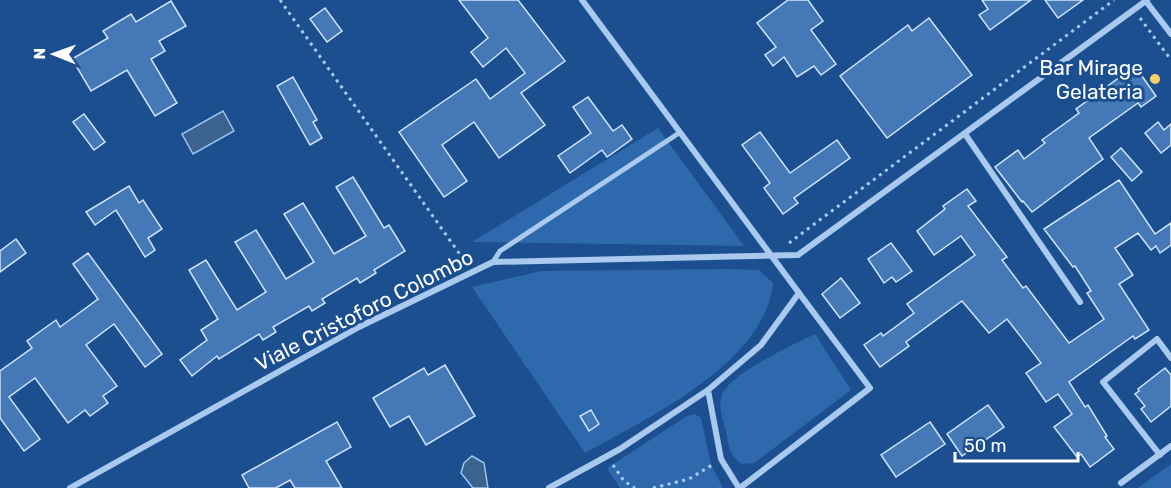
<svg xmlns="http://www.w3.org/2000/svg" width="1171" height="488" viewBox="0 0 1171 488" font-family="Rubik,sans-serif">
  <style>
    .green { fill: #2e69ad }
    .water { fill: #3c6290; stroke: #9cc4f0; stroke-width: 1.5 }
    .building { fill: #4478b7; stroke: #cfe3fa; stroke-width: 1.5 }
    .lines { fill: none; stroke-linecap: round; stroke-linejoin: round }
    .path { stroke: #a9c9ee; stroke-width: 3; stroke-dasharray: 3 4.5; stroke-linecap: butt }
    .pedestrian { stroke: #a9c9ee; stroke-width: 5 }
    .minor { stroke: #a9c9ee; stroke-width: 6 }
    .poi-dot { fill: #ffd166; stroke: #1b4f8f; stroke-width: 2 }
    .labels { text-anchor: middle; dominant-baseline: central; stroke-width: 6; stroke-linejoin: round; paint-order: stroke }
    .poi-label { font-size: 21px; fill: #fff; stroke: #1b4f8f; text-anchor: end }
    .street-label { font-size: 21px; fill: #fff; stroke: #1b4f8f }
  </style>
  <rect width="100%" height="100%" fill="#1b4f8f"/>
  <g class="green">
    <path d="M658 128 744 246 472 242Z"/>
    <path d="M729 269 759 270 773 283C765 363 648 418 585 453L472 287 541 271Z"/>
    <path d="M815 334 851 390 754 463 741 464C727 451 729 445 725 427 722 417 718 405 722 395 730 373 793 345 815 334Z"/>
    <path d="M695 414 701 418 711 465 723 488H620L607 468 687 416Z"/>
    <path d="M1171 464V488H1138Z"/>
  </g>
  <g class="water">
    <path d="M223 111 234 131 193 154 182 134Z"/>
    <path d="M472 456 484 463 488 488H473L461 473 464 463Z"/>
  </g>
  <g class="building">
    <path d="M459 0H518L565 61 521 93 545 125 499 158 474 122 442 145 467 181 444 197 399 132 476 79 490 99 525 73 506 48 483 67 471 52 488 38Z"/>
    <path d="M788 0H808L823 21 811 30 836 64 821 75 814 66 797 77 784 57 773 66 765 55 776 47 757 23Z"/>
    <path d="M982 0H1031L990 30 979 15 988 9Z"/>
    <path d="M1045 0H1083L1058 18Z"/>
    <path d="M171 1 186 26 159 41 165 51 151 59 177 103 155 116 127 70 91 91 72 59 108 38 103 31 131 14 136 22Z"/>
    <path d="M325 8 342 31 327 42 310 19Z"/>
    <path d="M929 18 972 75 887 138 840 76 908 25 912 31Z"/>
    <path d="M1135 66 1156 96 1141 107 1138 103 1089 138 1103 159 1032 212 1023 201 1022 202 995 167 1018 150 1024 159 1045 143 1042 140 1079 113 1076 109Z"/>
    <path d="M293 77 317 120 313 122 322 138 310 145 277 86Z"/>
    <path d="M588 97 613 131 622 125 632 139 607 157 602 150 570 173 558 156 591 133 573 107Z"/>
    <path d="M84 114 105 142 94 150 73 122Z"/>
    <path d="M1158 122 1164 130 1171 124V145L1161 153 1145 133Z"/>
    <path d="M760 132 790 173 837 140 850 158 794 198 798 203 783 214 764 188 770 183 742 145Z"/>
    <path d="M1121 148 1142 172 1132 181 1111 157Z"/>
    <path d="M353 177 384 228 389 225 405 251 374 270 376 273 360 283 357 278 322 299 325 303 312 311 309 306 273 327 276 332 263 340 259 334 219 359 217 356 192 376 180 360 207 340 201 330 218 319 189 270 206 260 237 310 266 292 235 242 256 230 286 279 314 262 284 214 303 203 334 254 366 236 336 187Z"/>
    <path d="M1119 180 1155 234 1171 223V245L1160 253 1156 246 1151 250 1138 233 1115 248 1133 275 1119 284 1149 330 1135 339 1133 336 1069 382 1085 407 1088 405 1107 436 1105 437 1114 449 1090 467 1081 454 1077 457 1054 427 1072 414 1058 394 1046 402 1026 373 1041 363 1007 319 989 333 962 301 906 342 909 346 880 367 864 345 881 333 883 336 914 313 907 304 975 255 961 236 934 255 917 231 945 209 943 206 967 189 976 201 968 206 1007 257 1002 260 1023 288 1026 286 1069 343 1104 319 1087 293 1091 291 1075 266 1073 267 1044 229Z"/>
    <path d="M129 186 139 203 143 200 162 229 148 238 155 250 145 257 116 210 95 225 86 212Z"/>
    <path d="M16 239 26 253 0 272V251Z"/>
    <path d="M891 243 912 271 896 282 892 277 884 283 868 259Z"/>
    <path d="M88 253 162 354 145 367 114 324 86 345 117 386 103 396 108 403 90 416 85 410 68 423 35 378 9 397 40 439 24 451 0 418V371L32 348 27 341 56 320 60 327 98 299 73 264Z"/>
    <path d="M841 278 860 303 840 318 822 294Z"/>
    <path d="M445 365 475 416 426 445 409 416 390 427 373 398 424 368 428 375Z"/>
    <path d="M1165 368 1171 375V406L1151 422 1141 409 1145 406 1135 394 1139 391 1138 389Z"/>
    <path d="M988 405 1004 427 962 456 947 434Z"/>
    <path d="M591 410 599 424 589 431 580 416Z"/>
    <path d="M337 422 351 447 326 461 342 488H295L290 480 276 488H249L242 475Z"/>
    <path d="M930 422 945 444 896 477 881 455Z"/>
  </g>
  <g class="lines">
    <g class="path">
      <path d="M280 0 466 263"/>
      <path d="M1140 18 1171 60"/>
      <path d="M789 243 1114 0"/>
      <path d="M613 465 624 481 635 488"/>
      <path d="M653 488 689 479 712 465"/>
    </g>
    <path class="pedestrian" d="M493 262 500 251 679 133"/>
    <g class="minor">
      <path d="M1145 0 1171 34"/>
      <path d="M965 134 1080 302"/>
      <path d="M708 390 721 459 739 488"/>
      <path d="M1160 455 1103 382 1157 339 1171 358"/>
      <path d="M1121 483 1171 446"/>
      <path d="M70 488 359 327 493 262 798 255 1147 0"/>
      <path d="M549 488 620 449 708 390 761 345 799 293 582 0"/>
      <path d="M740 488 870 388 799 293"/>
    </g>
  </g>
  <circle class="poi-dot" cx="1155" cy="79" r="6"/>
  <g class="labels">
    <g class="poi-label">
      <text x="1143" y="67">Bar Mirage<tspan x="1143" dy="24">Gelateria</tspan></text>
    </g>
    <g class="street-label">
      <text transform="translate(364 310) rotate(-27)">Viale Cristoforo Colombo</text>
    </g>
  </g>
  <g transform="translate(54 54) rotate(271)" stroke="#1b4f8f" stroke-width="4.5" paint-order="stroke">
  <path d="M0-4.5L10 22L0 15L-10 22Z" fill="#ffffff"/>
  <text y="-9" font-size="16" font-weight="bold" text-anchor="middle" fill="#ffffff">N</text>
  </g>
  <path d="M955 452v9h123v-9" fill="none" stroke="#ffffff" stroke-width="3"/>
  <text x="964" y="452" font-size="18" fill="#ffffff" stroke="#1b4f8f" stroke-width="4.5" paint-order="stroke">50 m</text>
</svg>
